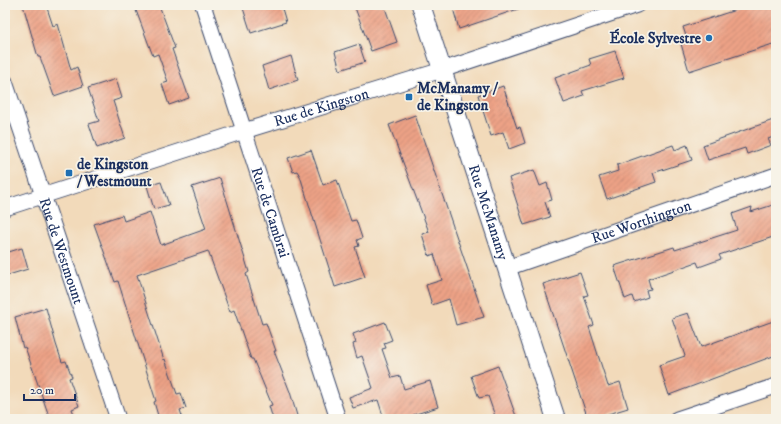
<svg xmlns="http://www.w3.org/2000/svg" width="781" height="424" viewBox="0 0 781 424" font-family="'IM FELL DW Pica',serif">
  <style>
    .building { fill: url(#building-hatch) }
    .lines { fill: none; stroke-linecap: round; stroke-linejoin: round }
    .minor-casing { stroke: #3b496c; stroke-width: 17 }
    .tertiary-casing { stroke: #3b496c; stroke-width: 20 }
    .minor { stroke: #fff; stroke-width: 15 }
    .tertiary { stroke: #fff; stroke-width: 18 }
    .poi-dot { fill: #1f6fb2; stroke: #f7f3e8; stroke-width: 1.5 }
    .labels { text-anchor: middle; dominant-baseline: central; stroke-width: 3.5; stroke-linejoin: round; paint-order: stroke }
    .poi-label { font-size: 15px; font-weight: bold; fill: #1b2f5e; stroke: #f7f3e8; text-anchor: start }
    .street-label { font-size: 15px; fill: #1b2f5e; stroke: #f7f3e8 }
  </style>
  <defs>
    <pattern id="building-hatch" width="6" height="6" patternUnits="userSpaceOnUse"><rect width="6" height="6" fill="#eda286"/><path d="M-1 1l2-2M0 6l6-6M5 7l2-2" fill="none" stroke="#bf8471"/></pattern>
  </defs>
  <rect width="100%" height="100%" fill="#f7f3e8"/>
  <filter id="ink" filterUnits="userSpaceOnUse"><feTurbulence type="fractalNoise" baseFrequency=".025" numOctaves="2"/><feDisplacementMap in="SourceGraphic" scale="8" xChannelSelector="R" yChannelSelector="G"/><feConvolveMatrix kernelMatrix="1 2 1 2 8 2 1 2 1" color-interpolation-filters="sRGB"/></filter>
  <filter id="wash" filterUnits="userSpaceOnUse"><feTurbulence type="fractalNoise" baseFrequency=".012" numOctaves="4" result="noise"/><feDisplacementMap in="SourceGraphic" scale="16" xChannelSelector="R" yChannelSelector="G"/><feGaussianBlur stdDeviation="0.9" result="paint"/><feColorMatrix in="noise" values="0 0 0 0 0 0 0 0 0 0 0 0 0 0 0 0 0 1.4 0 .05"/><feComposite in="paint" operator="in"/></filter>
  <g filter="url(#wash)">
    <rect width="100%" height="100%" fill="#f2daba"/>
    <g id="blocks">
      <g class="building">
        <path d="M23 5H46L53 26 58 24 71 70 77 67 83 86 54 96 40 57H38Z"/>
        <path d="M134 5H159L175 48 172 49 189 98 169 105 162 84 168 82 158 54 153 56Z"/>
        <path d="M242 5H281L286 22 251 33Z"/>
        <path d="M354 5H384L397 42 371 51Z"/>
        <path d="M452 5H521V8L459 29Z"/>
        <path d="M751 5H776V43L689 71 681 44 688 42 683 27Z"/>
        <path d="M359 44 365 62 340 70 335 52Z"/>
        <path d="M615 51 624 78 582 91 584 96 564 103 555 78 591 65 589 59Z"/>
        <path d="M291 56 298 80 269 90 262 66Z"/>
        <path d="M116 79 122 98 113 101 125 138 97 148 89 124 99 121 88 88Z"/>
        <path d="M503 86 517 128 520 127 525 143 509 149 503 132 491 136 478 95Z"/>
        <path d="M415 115 484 317 456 325 449 299 432 305 426 285 442 280 434 254 429 256 422 234 429 232 389 125Z"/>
        <path d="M776 119V136L768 139 771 145 747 154 745 148 708 160 703 145Z"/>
        <path d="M673 145 675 150 687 145 692 160 653 173 656 182 607 199 599 177 618 171 617 165Z"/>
        <path d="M311 150 323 185 337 180 351 221 356 220 362 238 357 240 359 246 355 247 365 277 335 287 300 176 297 171 293 172 288 158Z"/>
        <path d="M534 170 540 186 547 183 552 200 545 202 550 217 524 225 509 178Z"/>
        <path d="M220 178 249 272 246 274 262 324 266 323 276 351H274L290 392 298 419H273L269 406 272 405 253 359H251L234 310 230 312 208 251 137 275 164 360 165 359 177 394 181 393 186 408 180 410 183 419H159L154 402 156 401 118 281 115 282 94 224 122 215 124 221 150 212 161 245 206 229 192 187Z"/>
        <path d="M161 182 169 205 154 209 147 186Z"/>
        <path d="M776 204V236L719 255 721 259 699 267 697 262 648 279 651 289 646 290 648 297 634 302 632 296 625 299 614 266 674 247 675 250 737 230 732 214 752 207 751 212Z"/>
        <path d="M22 248 28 269 5 276V253Z"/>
        <path d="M580 272 588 295 584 296 594 325 589 327 608 386 620 382 628 408 592 419H588L543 284Z"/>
        <path d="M46 308 56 344 62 362 66 361 72 377 69 378 79 406 72 409 74 414 61 419H50L25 347 23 348 15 317Z"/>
        <path d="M688 313 701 347 776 320V355L669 395 659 365 685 356 672 318Z"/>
        <path d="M385 322 392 340 384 343 386 348 382 349 392 378 400 376 404 389 430 381 438 407 413 415 414 419H384L378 400 353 408 349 397 373 388 362 356 357 358 353 344 356 343 353 334Z"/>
        <path d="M498 366 517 419H496L488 396 479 398 471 376Z"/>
      </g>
    </g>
  </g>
  <g filter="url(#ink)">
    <use href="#blocks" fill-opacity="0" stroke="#3b496c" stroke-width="1"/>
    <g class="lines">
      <defs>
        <g id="minor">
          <path id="s1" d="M203 5 338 419"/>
          <path id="s2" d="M5 82 118 419"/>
          <path id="s3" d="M5 208 244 131 442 70 637 5"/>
          <path id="s4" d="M507 268 776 175"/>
          <path d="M677 419 776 386"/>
        </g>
        <g id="tertiary">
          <path id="s5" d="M421 5 556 419"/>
        </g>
      </defs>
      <use href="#minor" class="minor-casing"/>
      <use href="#tertiary" class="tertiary-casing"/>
      <use href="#minor" class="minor"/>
      <use href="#tertiary" class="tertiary"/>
    </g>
  </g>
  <g class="poi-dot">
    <circle cx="709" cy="38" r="4"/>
    <rect x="405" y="93" width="8" height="8" rx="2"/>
    <rect x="65" y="169" width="8" height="8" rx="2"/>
  </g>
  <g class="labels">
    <g class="poi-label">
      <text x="701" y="38" text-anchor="end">École Sylvestre</text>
      <text x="417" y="88">McManamy /<tspan x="417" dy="17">de Kingston</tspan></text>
      <text x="77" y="164">de Kingston<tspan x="77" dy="17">/ Westmount</tspan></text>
    </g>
    <g class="street-label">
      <text stroke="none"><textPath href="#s3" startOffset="332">Rue de Kingston</textPath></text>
      <text stroke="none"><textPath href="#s1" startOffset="218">Rue de Cambrai</textPath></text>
      <text stroke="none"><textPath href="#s5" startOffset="218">Rue McManamy</textPath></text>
      <text stroke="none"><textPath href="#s4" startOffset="142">Rue Worthington</textPath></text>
      <text stroke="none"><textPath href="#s2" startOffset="178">Rue de Westmount</textPath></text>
    </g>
  </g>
  <rect width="781" height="424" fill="none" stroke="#f7f3e8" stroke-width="20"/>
  <path d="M24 394v6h51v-6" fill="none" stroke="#1b2f5e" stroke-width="2"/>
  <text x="30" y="394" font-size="12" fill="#1b2f5e" stroke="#f7f3e8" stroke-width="3" paint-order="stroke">20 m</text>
</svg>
